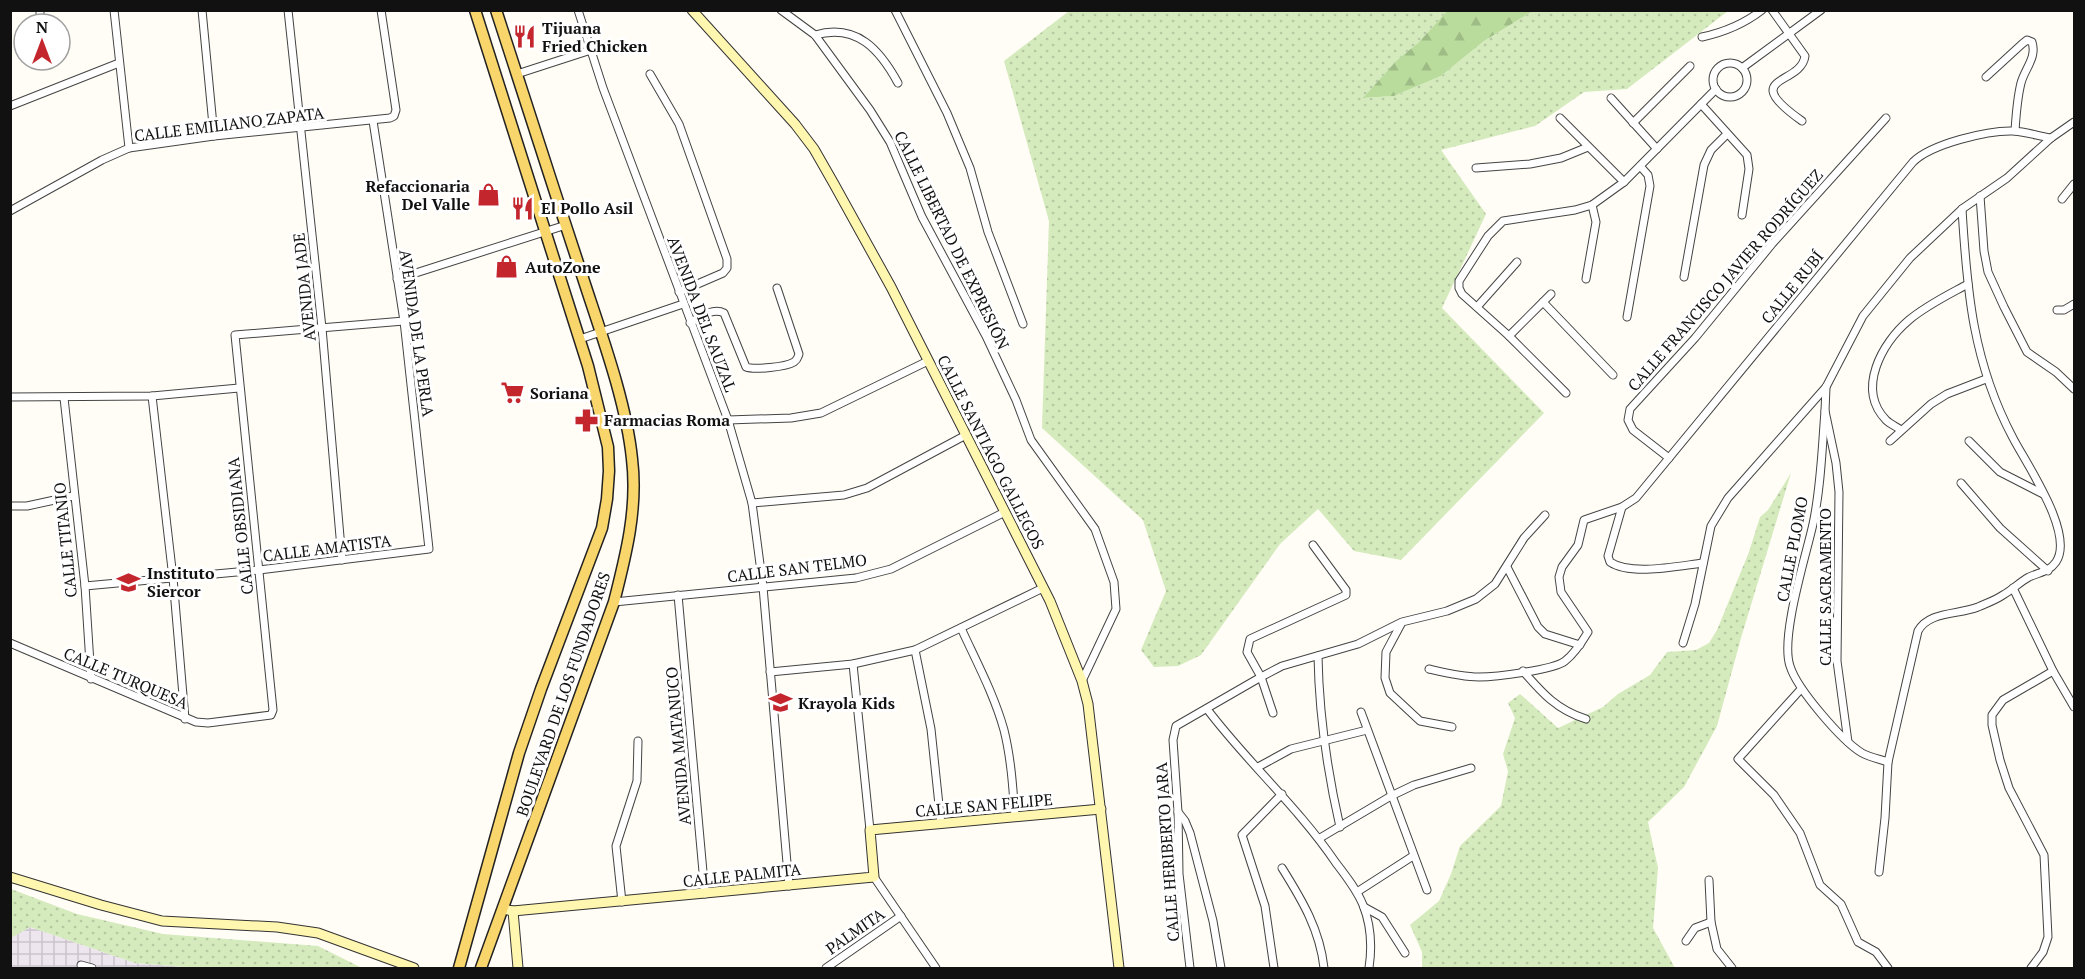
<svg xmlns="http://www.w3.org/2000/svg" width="2085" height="979" viewBox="0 0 2085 979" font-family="'PT Serif',serif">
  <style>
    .industrial { fill: url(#industrial-grid) }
    .grass { fill: url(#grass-dots) }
    .forest { fill: url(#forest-firs) }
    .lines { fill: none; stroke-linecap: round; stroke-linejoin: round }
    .street-casing { stroke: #444; stroke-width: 9 }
    .secondary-casing { stroke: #333; stroke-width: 11 }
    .primary-casing { stroke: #222; stroke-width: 13 }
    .street { stroke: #fff; stroke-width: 7 }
    .secondary { stroke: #fff6b0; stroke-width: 9 }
    .primary { stroke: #f9d66b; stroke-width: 10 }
    .labels { text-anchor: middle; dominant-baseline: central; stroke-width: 6; stroke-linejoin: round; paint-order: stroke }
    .poi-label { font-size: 16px; font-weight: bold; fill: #111; stroke: #fff; text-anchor: start }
    .street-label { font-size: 16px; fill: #111; stroke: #fff }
  </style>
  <defs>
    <pattern id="industrial-grid" width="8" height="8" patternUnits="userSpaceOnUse" patternTransform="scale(1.5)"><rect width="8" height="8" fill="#eee6ef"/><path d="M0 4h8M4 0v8" fill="none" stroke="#cbc4cc"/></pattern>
    <pattern id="grass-dots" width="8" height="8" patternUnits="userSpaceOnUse" patternTransform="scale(1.5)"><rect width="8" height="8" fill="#d5ebbd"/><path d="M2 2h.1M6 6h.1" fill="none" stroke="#b6c8a1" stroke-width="1.8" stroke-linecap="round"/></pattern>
    <pattern id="forest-firs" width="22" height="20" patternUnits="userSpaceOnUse" patternTransform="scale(1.5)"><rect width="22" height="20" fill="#b9dc9c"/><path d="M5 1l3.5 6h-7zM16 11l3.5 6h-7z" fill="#9ebc85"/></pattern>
  </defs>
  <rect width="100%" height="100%" fill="#fffdf5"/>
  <path class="industrial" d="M30 927 135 963 196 968H11L10 938Z"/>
  <g class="grass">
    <path d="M1069 11H1447L1418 43 1397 60 1364 98 1394 96 1441 76 1484 41 1533 11H1728L1627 89 1584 92 1535 126 1441 150 1486 214 1442 308 1544 413 1401 560 1354 551 1318 509 1280 544 1201 655 1178 666 1154 667 1141 650 1166 591 1143 520 1042 428 1049 221 1004 61Z"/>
    <path d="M1791 473 1741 638 1717 726 1684 787 1648 822 1658 868 1653 928 1675 968H1422V952L1410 925 1439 901 1451 874 1460 846 1501 806 1508 771 1503 754 1515 718 1508 703 1520 694 1558 728 1603 707 1618 694 1650 675 1667 652 1696 650 1709 643 1717 630 1749 552 1760 517 1768 510Z"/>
    <path d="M11 889 77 914 163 934 318 946 362 968H196L135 963 30 927 11 938Z"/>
  </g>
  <path class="forest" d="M1447 11H1533L1484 41 1441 76 1394 96 1363 98 1397 60 1418 43Z"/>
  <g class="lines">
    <defs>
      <g id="street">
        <path d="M40 10V17"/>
        <path d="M114 10 129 148"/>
        <path d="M202 10 214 136"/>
        <path d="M288 10 322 328 342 560"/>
        <path d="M578 10 603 88 728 420 752 503 763 587 789 886"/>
        <path d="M781 10 815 35 870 110 890 142 922 217 986 336 1016 400 1031 440 1095 529 1114 582 1116 609 1082 681"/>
        <path d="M895 10 947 113 970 168 988 232 1023 324"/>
        <path d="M1772 10 1805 56C1801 86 1737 75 1802 121"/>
        <path d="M815 35C857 23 880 50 898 83"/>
        <path d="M1702 37C1725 32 1744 24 1762 10"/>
        <circle cx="1730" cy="80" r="17"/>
        <path d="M1742 68 1821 10"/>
        <path d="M517 74 591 50"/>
        <path d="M650 74 679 124 727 259V268L723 273 679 292"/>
        <path d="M1986 77 2022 44 2027 40 2032 42C2037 58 2025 68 2021 83 2017 99 2016 115 2015 131"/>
        <path d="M1611 98 1657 149"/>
        <path d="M1701 104 1747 155 1749 169 1742 215"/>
        <path d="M10 106 119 63"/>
        <path d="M1560 118 1624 182"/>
        <path d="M1633 123 1690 66"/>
        <path d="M1476 168 1530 164 1561 158 1588 147"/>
        <path d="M1980 196 1984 251 1988 272 2004 307 2027 352 2056 372 2074 389"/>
        <path d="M2062 199 2074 184"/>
        <path d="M10 211 102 160 129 148 214 136 390 118 394 116 396 110 381 10"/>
        <path d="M1684 277 1704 165 1711 150 1727 134"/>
        <path d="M397 279 566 225"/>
        <path d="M1586 279 1596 222 1592 205"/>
        <path d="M1543 302 1613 375"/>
        <path d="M1477 307 1517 262"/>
        <path d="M2057 310H2064L2074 304"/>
        <path d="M1627 317 1650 186 1648 175 1640 166"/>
        <path d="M690 323C700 317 713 307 724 313L746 367C754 370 786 367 794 362 798 359 797 359 799 354L777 288"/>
        <path d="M1509 336 1551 294"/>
        <path d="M580 339 683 304"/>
        <path d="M1826 387 1825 411 1836 463 1839 492 1837 661 1848 742"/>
        <path d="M1566 393 1509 336 1462 294 1459 288V281L1488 236 1503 221 1575 210 1592 205 1624 182 1716 89"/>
        <path d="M152 396 173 578 185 719"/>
        <path d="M10 397 152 396 239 388"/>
        <path d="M64 398 85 586 91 679"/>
        <path d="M1825 411C1822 448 1821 487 1813 524 1806 556 1780 637 1790 666 1797 689 1842 741 1862 753 1869 757 1879 759 1888 762"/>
        <path d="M728 420 791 418 821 413 928 361"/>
        <path d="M1901 430C1897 427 1890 424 1886 420 1856 389 1882 343 1909 320 1927 305 1948 295 1968 284"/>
        <path d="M1890 441 1931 404 1947 394 1986 379"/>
        <path d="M1969 441 2000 472 2043 494"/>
        <path d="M1669 458 1633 430 1628 420 1630 409 1695 338 1772 244 1886 118"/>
        <path d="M1961 483 2000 528 2048 571"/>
        <path d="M752 503 844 495 867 488 966 435"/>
        <path d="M10 506H27L73 496"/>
        <path d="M1622 507 1608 556 1610 562C1631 576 1678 566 1703 563"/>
        <path d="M1507 567 1538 627 1545 634 1580 645"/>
        <path d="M85 586 259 570 429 549 404 321 373 121"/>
        <path d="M2013 588 2053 671 2074 707"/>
        <path d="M678 595 705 894"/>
        <path d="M614 602 856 578 891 569 1005 512"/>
        <path d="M1401 624 1386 652 1385 678 1390 693 1420 721 1452 727"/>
        <path d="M961 628C976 661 994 694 1004 730 1011 758 1013 788 1015 817"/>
        <path d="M10 643 196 722 208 723 271 715 273 710 235 335 404 321"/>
        <path d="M1683 643 1695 604 1711 526 1728 498 1826 387 1863 316 1910 258 1962 209 2007 178 2051 138 2074 122"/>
        <path d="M915 650 931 729 941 824"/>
        <path d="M1318 656C1319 714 1327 770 1340 827"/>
        <path d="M853 664 870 830"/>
        <path d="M1429 669C1446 673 1462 677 1479 677 1495 677 1554 670 1565 661 1574 654 1582 642 1588 632L1561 592 1559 577 1562 567 1578 545 1584 520 1622 507 1636 498 1913 162C1931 144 1988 130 2014 131 2026 132 2039 136 2051 138"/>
        <path d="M1523 671C1542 693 1557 710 1586 719"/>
        <path d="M770 672 853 664 915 650 1043 588"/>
        <path d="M1801 689 1738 759 1774 795 1800 833 1820 885 1841 904 1858 942 1876 952 1888 968"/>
        <path d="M1207 709C1247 762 1298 807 1336 863 1346 876 1357 890 1363 905 1371 925 1372 948 1369 968"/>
        <path d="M1361 712 1427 890"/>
        <path d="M1273 713 1261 677 1247 652 1250 639 1346 595V590L1313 545"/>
        <path d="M1258 767 1291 749 1367 730"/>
        <path d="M1178 812 1185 821 1190 833 1213 921 1221 968"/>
        <path d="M1320 838 1391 796 1414 785 1471 768"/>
        <path d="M1282 868C1302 900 1320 930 1324 968"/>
        <path d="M1879 872 1885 818 1888 762 1918 631C1929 611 1958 615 1978 607 1987 603 1996 600 2003 595 2012 590 2020 582 2029 577 2040 572 2049 572 2056 562 2075 534 2027 465 2013 438 1973 363 1967 292 1962 209"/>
        <path d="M874 877 936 968"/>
        <path d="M1709 880 1711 922 1717 949 1732 968"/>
        <path d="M1357 892 1413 856"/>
        <path d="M622 902 616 846 637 781 638 741"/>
        <path d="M1364 907 1382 917 1405 953"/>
        <path d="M1686 941 1695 928 1711 922"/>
        <path d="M81 965 92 968"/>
        <path d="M826 968 901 916"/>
        <path d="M1190 968 1179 874 1178 812 1173 740 1176 726 1261 677 1282 666 1358 644 1402 622 1447 611 1476 599 1495 584 1524 538 1545 515"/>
        <path d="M1274 968 1265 906 1242 835 1282 794"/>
        <path d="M2031 968 2043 952 2048 937 2044 855 2009 788 2000 760 1992 725V715L2003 700 2053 671"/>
      </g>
      <g id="secondary">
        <path d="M692 10 795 124 814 149 834 184 891 287 1050 601 1082 681 1088 704 1119 968"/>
        <path d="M10 877 101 905 162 921 277 927 318 933 414 968"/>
        <path d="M503 909 513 911 874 877 870 830 1101 809"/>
        <path d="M513 911 518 968"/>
      </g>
      <g id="primary">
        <path d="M459 968 519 753 541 689 602 528 607 499 609 471 608 447 588 366 475 10"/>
        <path d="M481 968 614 602C626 555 638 508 632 459 626 400 600 331 582 275 553 187 525 99 496 10"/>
      </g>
    </defs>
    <use href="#street" class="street-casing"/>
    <use href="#secondary" class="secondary-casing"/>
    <use href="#primary" class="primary-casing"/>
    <use href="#street" class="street"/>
    <use href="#secondary" class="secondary"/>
    <use href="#primary" class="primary"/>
  </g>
  <defs>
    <symbol id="restaurant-bare" viewBox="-9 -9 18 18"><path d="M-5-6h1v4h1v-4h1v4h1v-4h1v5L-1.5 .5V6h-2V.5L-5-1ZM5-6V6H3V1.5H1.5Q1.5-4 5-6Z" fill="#c4262e" stroke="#fff" stroke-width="2.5" paint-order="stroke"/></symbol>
    <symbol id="shop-bare" viewBox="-9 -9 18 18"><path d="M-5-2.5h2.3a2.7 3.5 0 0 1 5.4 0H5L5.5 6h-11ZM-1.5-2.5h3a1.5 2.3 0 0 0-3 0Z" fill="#c4262e" stroke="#fff" stroke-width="2.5" paint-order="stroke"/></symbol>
    <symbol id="supermarket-bare" viewBox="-9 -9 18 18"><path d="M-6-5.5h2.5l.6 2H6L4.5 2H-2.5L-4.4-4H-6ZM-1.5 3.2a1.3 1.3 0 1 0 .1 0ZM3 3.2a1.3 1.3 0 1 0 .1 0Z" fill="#c4262e" stroke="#fff" stroke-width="2.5" paint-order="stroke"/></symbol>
    <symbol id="pharmacy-bare" viewBox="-9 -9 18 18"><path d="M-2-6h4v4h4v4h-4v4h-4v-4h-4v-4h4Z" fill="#c4262e" stroke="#fff" stroke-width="2.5" paint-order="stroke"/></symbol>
    <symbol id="school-bare" viewBox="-9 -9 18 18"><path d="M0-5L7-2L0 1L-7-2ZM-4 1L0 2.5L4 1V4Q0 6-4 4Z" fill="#c4262e" stroke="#fff" stroke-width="2.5" paint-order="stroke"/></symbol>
  </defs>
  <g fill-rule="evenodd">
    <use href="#restaurant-bare" x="508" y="20" width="33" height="33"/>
    <use href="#shop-bare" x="472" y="178" width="33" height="33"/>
    <use href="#restaurant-bare" x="506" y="192" width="33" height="33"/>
    <use href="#shop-bare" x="490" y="250" width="33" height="33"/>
    <use href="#supermarket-bare" x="496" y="376" width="33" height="33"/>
    <use href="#pharmacy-bare" x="570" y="404" width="33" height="33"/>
    <use href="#school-bare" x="112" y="566" width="33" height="33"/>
    <use href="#school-bare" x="764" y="686" width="33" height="33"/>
  </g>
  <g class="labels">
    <g class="poi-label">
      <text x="542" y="28">Tijuana<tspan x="542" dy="18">Fried Chicken</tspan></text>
      <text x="470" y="186" text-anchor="end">Refaccionaria<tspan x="470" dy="18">Del Valle</tspan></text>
      <text x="541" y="208">El Pollo Asil</text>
      <text x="525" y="267">AutoZone</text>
      <text x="530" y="393">Soriana</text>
      <text x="604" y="420">Farmacias Roma</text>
      <text x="147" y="573">Instituto<tspan x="147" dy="18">Siercor</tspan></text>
      <text x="798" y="703">Krayola Kids</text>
    </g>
    <g class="street-label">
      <text transform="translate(229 124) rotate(-7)">CALLE EMILIANO ZAPATA</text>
      <text transform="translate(952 240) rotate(64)">CALLE LIBERTAD DE EXPRESIÓN</text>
      <text transform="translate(1725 280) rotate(-49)">CALLE FRANCISCO JAVIER RODRÍGUEZ</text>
      <text transform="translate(304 287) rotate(-96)">AVENIDA JADE</text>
      <text transform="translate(1792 287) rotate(-51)">CALLE RUBÍ</text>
      <text transform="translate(702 314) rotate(69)">AVENIDA DEL SAUZAL</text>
      <text transform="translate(417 333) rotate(82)">AVENIDA DE LA PERLA</text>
      <text transform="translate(991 452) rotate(63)">CALLE SANTIAGO GALLEGOS</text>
      <text transform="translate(240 526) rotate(-96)">CALLE OBSIDIANA</text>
      <text transform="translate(65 540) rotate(-96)">CALLE TITANIO</text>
      <text transform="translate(327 548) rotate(-7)">CALLE AMATISTA</text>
      <text transform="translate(1792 549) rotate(-79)">CALLE PLOMO</text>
      <text transform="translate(797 568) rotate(-7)">CALLE SAN TELMO</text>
      <text transform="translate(1825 587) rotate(-90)">CALLE SACRAMENTO</text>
      <text transform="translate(126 678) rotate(23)">CALLE TURQUESA</text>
      <text transform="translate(563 694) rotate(-71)">BOULEVARD DE LOS FUNDADORES</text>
      <text transform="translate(678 746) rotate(-95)">AVENIDA MATANUCO</text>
      <text transform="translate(984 805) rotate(-5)">CALLE SAN FELIPE</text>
      <text transform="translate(1167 852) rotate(-94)">CALLE HERIBERTO JARA</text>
      <text transform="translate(742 875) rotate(-6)">CALLE PALMITA</text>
      <text transform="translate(855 931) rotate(-35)">PALMITA</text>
    </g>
  </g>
  <rect width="2085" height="979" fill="none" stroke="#111111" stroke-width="24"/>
  <g transform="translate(42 42)"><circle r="28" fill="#ffffff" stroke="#a0a0a0" stroke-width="1.5"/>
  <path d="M0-4.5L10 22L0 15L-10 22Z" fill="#c4262e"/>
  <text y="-9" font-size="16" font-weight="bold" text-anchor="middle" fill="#111111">N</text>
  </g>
</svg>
